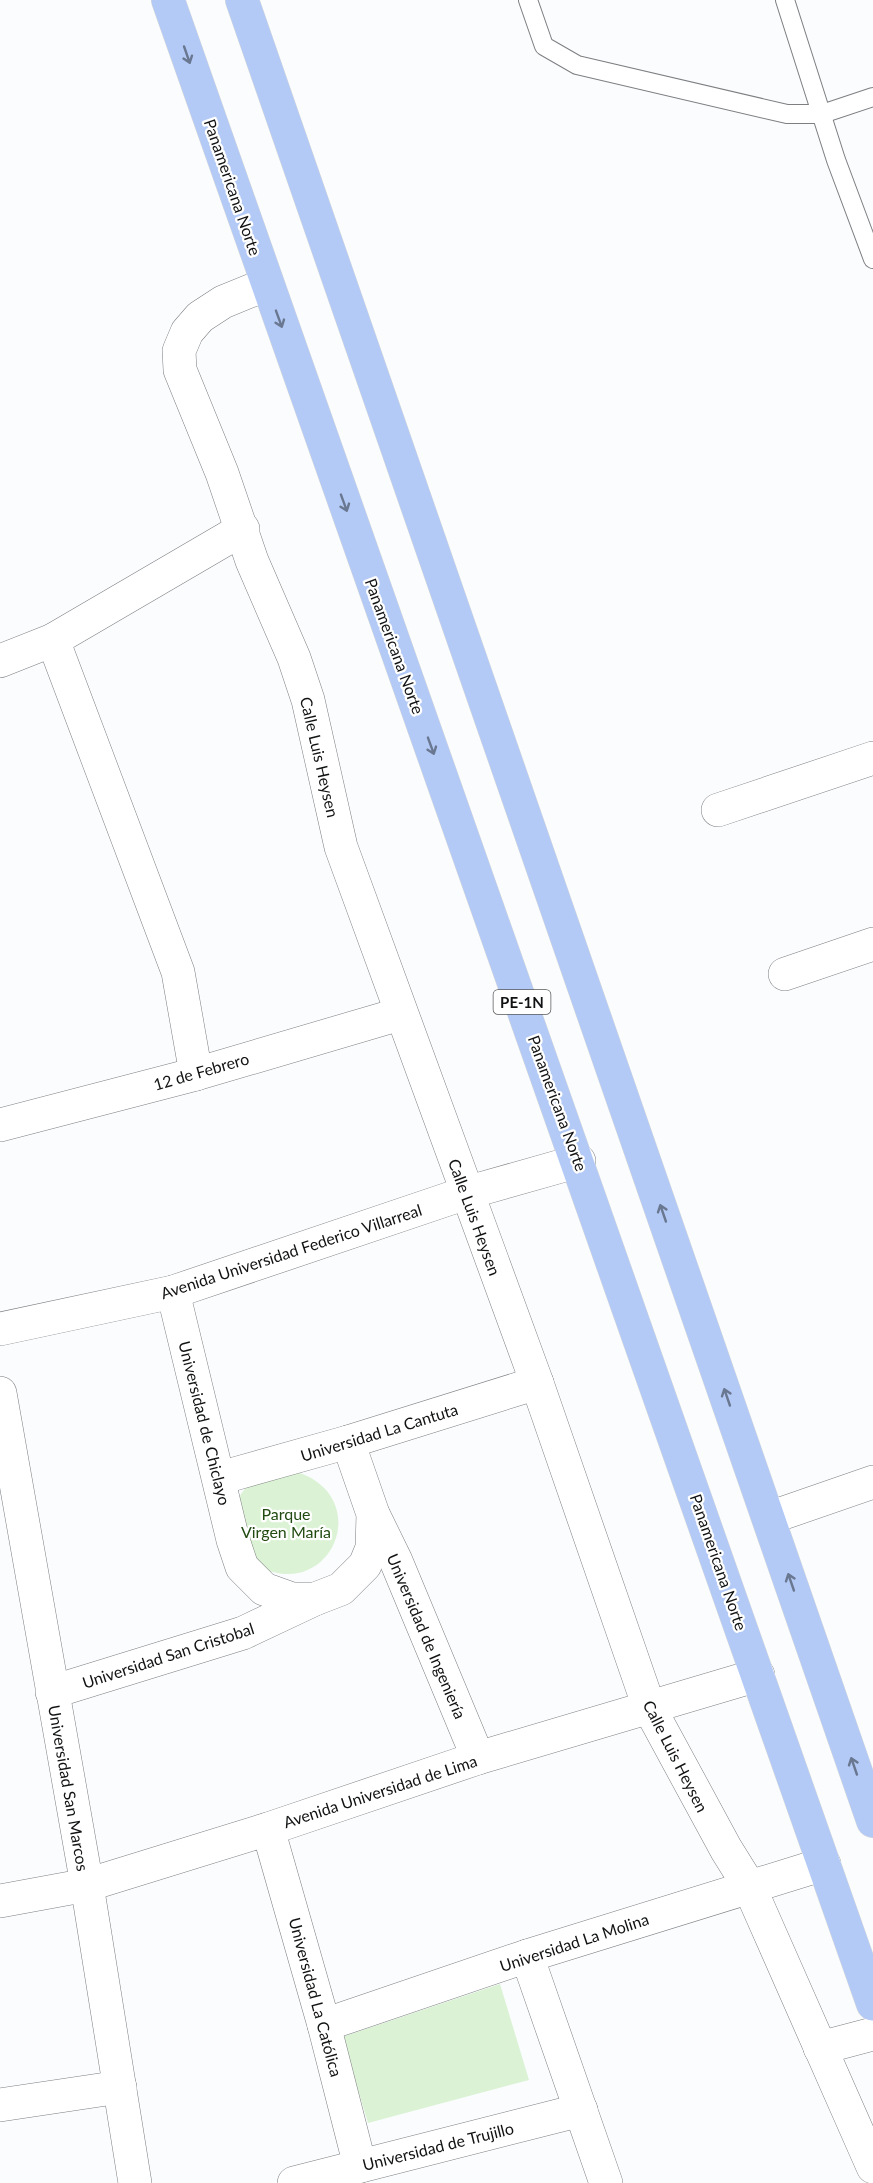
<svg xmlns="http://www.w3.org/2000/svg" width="873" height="2183" viewBox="0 0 873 2183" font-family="Lato,sans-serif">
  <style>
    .green { fill: #dbf3d4 }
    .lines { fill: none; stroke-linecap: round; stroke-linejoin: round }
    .lane-casing { stroke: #7d7f82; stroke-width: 20 }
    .street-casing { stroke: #7d7f82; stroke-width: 34 }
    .highway-casing { stroke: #d9d9d9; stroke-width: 34 }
    .lane { stroke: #fff; stroke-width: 18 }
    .street { stroke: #fff; stroke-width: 33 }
    .highway { stroke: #b3caf6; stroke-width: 33 }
    .oneway { stroke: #6a7790 }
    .labels { text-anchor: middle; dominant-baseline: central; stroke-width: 4.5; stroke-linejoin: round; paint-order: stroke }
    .shield { fill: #fff; stroke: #58595a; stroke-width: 1.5 }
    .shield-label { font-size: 15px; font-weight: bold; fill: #111213 }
    .street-label { font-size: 16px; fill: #111213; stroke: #fff }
    .park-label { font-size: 16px; fill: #214b11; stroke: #fff }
  </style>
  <rect width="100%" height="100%" fill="#fafcfe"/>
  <g class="green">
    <path d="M290 1470C373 1490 338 1593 269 1571 259 1568 248 1561 246 1551 243 1538 235 1519 237 1506 240 1480 271 1475 290 1470Z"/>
    <path d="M500 1984 529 2080 368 2123 342 2037Z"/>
  </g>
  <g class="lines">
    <defs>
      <g id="lane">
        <path d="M528 0 544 46 577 65 787 114H822L873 97"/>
        <path d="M785 0 836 160 873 259"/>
      </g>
      <g id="street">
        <path d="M267 284 223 302 200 317 187 332 179 351 180 370 222 473 252 561 294 658 308 700 341 847 537 1383 649 1707 726 1849 749 1886 873 2167"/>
        <path d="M53 640 178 972 196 1074"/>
        <path d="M0 661 53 640 243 529"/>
        <path d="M718 810 873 758"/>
        <path d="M785 974 873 944"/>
        <path d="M0 1125 196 1074 400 1014"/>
        <path d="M173 1292 233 1540 242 1567 264 1589 292 1599H315L341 1589 365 1565 372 1548 373 1514 348 1442"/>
        <path d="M0 1329 173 1292 466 1193 579 1161"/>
        <path d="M0 1393 87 1885 135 2183"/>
        <path d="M220 1478 348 1442 537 1383"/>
        <path d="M374 1516 396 1561 478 1758"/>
        <path d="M769 1518 873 1482"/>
        <path d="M52 1692 243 1633 315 1599"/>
        <path d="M268 1829 324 2025 360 2166"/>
        <path d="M0 1901 87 1885 268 1829 478 1758 758 1675"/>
        <path d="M527 1956 606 2183"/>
        <path d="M324 2025 527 1956 824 1864"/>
        <path d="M820 2048 873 2034"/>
        <path d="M0 2105 120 2087"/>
        <path d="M294 2183 581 2110"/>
      </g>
      <g id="highway">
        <path d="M168 0 873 2004"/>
        <path d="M242 0 873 1821"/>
      </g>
    </defs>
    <use href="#lane" class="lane-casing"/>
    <use href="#street" class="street-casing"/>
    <use href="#highway" class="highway-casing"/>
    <use href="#lane" class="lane"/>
    <use href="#street" class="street"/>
    <use href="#highway" class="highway"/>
  </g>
  <defs><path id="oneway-shaft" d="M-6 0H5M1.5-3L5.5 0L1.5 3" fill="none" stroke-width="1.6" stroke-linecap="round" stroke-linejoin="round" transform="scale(1.5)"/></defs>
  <g class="oneway">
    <use href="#oneway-shaft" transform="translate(187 55) rotate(71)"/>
    <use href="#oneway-shaft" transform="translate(279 319) rotate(70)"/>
    <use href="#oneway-shaft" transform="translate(344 503) rotate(70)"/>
    <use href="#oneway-shaft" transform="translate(431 746) rotate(70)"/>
    <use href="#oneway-shaft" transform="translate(663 1213) rotate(-109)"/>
    <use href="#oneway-shaft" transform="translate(727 1397) rotate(-109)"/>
    <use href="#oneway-shaft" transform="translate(791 1582) rotate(-109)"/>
    <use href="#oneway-shaft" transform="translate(854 1766) rotate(-109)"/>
  </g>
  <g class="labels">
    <rect class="shield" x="493.5" y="990" width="57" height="24" rx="4.5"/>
    <g class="shield-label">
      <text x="522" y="1002">PE-1N</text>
    </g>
    <g class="street-label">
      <text transform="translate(233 187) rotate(71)">Panamericana Norte</text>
      <text transform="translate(395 646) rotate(70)">Panamericana Norte</text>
      <text transform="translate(320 757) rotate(77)">Calle Luis Heysen</text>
      <text transform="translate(201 1071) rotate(-16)">12 de Febrero</text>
      <text transform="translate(558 1103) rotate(70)">Panamericana Norte</text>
      <text transform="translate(475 1217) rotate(70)">Calle Luis Heysen</text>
      <text transform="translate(291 1251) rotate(-18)">Avenida Universidad Federico Villarreal</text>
      <text transform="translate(205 1423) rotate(76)">Universidad de Chiclayo</text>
      <text transform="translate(379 1432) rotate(-17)">Universidad La Cantuta</text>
      <text transform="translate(719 1562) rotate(71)">Panamericana Norte</text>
      <text transform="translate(427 1636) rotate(67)">Universidad de Ingeniería</text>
      <text transform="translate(168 1655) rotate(-18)">Universidad San Cristobal</text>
      <text transform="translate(676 1756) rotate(63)">Calle Luis Heysen</text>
      <text transform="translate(69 1788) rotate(80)">Universidad San Marcos</text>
      <text transform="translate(380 1791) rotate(-18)">Avenida Universidad de Lima</text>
      <text transform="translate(574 1942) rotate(-18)">Universidad La Molina</text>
      <text transform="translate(316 1997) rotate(75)">Universidad La Católica</text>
      <text transform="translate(438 2146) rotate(-14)">Universidad de Trujillo</text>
    </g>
    <g class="park-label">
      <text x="286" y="1513">Parque<tspan x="286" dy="18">Virgen María</tspan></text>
    </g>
  </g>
</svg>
